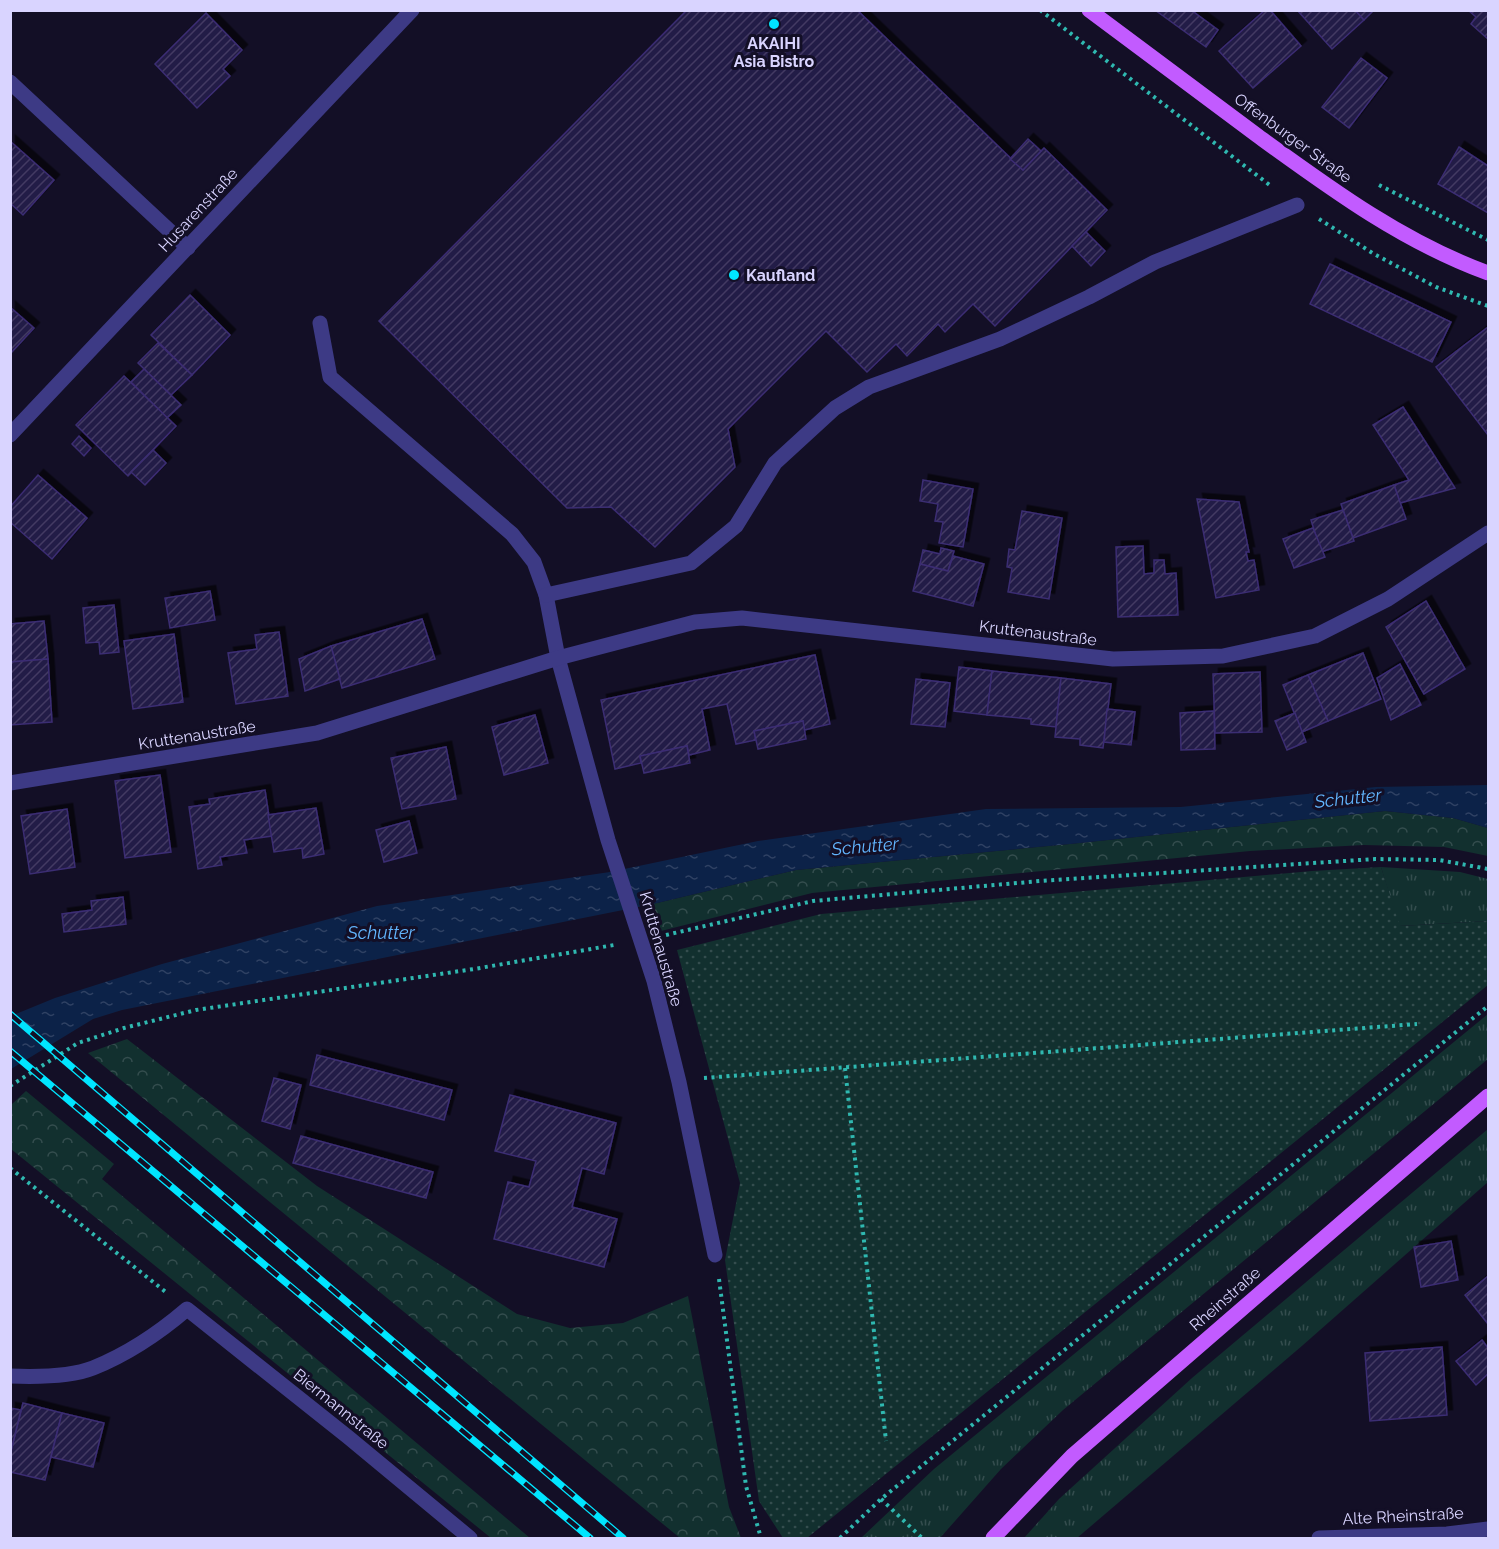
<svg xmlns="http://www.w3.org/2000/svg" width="1499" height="1549" viewBox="0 0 1499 1549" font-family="Raleway,sans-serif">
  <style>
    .grass { fill: url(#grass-tufts) }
    .forest { fill: url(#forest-crowns) }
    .garden { fill: url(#garden-dots) }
    .water { fill: url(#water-ripples) }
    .building { fill: url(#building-hatch); stroke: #3b2d73; stroke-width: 1.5; filter: url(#shadow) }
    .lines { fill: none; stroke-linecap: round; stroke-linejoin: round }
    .path { stroke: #2fb8b0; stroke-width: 4; stroke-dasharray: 3 4.5; stroke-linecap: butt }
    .minor { stroke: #3d3a85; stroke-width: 15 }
    .major { stroke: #c25bff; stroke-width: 15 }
    .rail-casing { stroke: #00e5ff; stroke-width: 7 }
    .rail { stroke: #130f26; stroke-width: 4.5; stroke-dasharray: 14; stroke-linecap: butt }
    .poi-dot { fill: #00e5ff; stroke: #130f26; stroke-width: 2 }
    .labels { text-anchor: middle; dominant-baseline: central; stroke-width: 6; stroke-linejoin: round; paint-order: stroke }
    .poi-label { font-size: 16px; font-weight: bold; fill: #d9d4ff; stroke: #130f26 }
    .street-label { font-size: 16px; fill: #d9d4ff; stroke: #130f26 }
    .water-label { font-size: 18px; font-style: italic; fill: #62b6ff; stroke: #130f26 }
  </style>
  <defs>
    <pattern id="grass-tufts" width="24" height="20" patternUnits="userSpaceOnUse" patternTransform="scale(1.5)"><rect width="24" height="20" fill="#12302f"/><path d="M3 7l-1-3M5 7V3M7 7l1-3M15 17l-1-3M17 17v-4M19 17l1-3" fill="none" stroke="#344d4e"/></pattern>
    <pattern id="forest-crowns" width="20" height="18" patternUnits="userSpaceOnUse" patternTransform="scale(1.5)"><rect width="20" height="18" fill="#12302f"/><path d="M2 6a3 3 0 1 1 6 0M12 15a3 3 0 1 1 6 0" fill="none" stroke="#344d4e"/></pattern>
    <pattern id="garden-dots" width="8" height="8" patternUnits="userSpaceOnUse" patternTransform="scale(1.5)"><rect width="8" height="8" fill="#12302f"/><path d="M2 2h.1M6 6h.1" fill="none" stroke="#344d4e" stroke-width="1.8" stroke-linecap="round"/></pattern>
    <pattern id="water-ripples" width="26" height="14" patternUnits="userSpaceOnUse" patternTransform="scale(1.5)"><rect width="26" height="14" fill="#0c2248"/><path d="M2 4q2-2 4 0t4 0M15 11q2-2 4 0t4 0" fill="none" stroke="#2f4163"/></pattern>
    <pattern id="building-hatch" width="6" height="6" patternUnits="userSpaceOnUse" patternTransform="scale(1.5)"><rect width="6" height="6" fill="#241b47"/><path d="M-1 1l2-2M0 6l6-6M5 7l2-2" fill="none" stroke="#433b63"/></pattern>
    <filter id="shadow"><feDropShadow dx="5.5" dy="-5.5" stdDeviation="0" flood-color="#0009"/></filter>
  </defs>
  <rect width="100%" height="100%" fill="#130f26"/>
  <g class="grass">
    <path d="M1381 867 1460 872 1488 879V921L1399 926Z"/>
    <path d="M1488 1014V1059L1063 1410 1001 1469 940 1538H861L934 1469Z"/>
    <path d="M1488 1129V1182L1303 1345 1077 1538H1024L1059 1499 1192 1378Z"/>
  </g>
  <g class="forest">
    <path d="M1385 811 1453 818 1488 828V856L1444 847 1364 845 1250 851 812 893 661 931 653 904 796 870 1070 844Z"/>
    <path d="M127 1039 317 1186 517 1314 570 1328 623 1323 688 1296 729 1507 741 1538H680L88 1053Z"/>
    <path d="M26 1091 114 1164 102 1179 530 1538H491L11 1149V1105Z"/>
  </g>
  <path class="garden" d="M1381 867 1400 926 1488 921V985L807 1538H783L759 1501 725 1260 740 1183 677 950 821 914 1312 871Z"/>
  <path class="water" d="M1488 785V828L1453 818 1385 811 1070 844 796 870 653 904 122 1010 93 1019 11 1069V1016L55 998 162 964 377 906 610 872 758 841 986 809 1181 807 1376 787Z"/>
  <g class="building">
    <path d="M687 10H857L1023 170 1044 148 1107 210 995 326 973 304 945 332 938 324 907 356 896 344 867 372 826 331 728 429 735 467 655 547 611 507 567 508 379 321Z"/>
    <path d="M1155 10H1191L1218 30 1206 47Z"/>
    <path d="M1265 10H1270L1301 46 1253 88 1219 51Z"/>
    <path d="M1297 10H1355L1364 20 1332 49Z"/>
    <path d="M1355 10H1374L1364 20Z"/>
    <path d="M1468 10H1488V39L1471 24 1476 17Z"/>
    <path d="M206 13 242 50 223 69 230 76 197 108 155 64Z"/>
    <path d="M1361 58 1387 78 1349 128 1322 107Z"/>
    <path d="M1028 139 1041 151 1023 170 1010 159Z"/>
    <path d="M10 141 54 180 23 215 10 203Z"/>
    <path d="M1459 147 1488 166V213L1438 184Z"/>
    <path d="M1086 232 1105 251 1091 266 1072 246Z"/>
    <path d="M1330 264 1451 322 1432 362 1310 304Z"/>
    <path d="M190 295 230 335 192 375 151 335Z"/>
    <path d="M10 307 34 328 10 354Z"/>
    <path d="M1488 327V435L1436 367Z"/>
    <path d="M158 343 192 375 171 395 138 363Z"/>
    <path d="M144 369 181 405 167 418 131 382Z"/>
    <path d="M124 376 176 426 128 476 76 425Z"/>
    <path d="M1403 407 1455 488 1400 503 1394 485 1409 480 1373 425Z"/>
    <path d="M79 436 91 448 84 456 72 444Z"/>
    <path d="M153 450 166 463 145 485 131 472Z"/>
    <path d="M38 475 87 518 52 559 10 522V507Z"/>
    <path d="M923 480 973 489 963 547 939 543 943 522 935 521 938 504 920 501Z"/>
    <path d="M1394 485 1406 519 1353 538 1341 504Z"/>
    <path d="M1197 499 1239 502 1249 552H1246L1248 561 1254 560 1259 590 1216 598Z"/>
    <path d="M1343 510 1354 541 1321 552 1311 520Z"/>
    <path d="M1022 511 1062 518 1049 599 1008 592 1012 568 1007 567 1009 549 1015 550Z"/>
    <path d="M1313 528 1325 557 1294 568 1283 539Z"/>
    <path d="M1143 546 1144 574 1154 573V560H1164L1165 574 1176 573 1178 615 1118 617 1116 547Z"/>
    <path d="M941 548 954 551 948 571 920 564 923 550 940 554Z"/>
    <path d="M953 556 984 564 973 606 913 591 920 564 948 571Z"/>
    <path d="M210 591 215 620 170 628 165 598Z"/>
    <path d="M1426 601 1465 669 1424 694 1386 627Z"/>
    <path d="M114 605 119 652 100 654 99 642 86 643 83 608Z"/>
    <path d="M422 619 435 659 342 688 331 646Z"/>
    <path d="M44 621 48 659 10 662V624Z"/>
    <path d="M279 632 288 696 236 704 228 653 257 649 255 635Z"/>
    <path d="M174 634 183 702 133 709 124 641Z"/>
    <path d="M331 646 340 679 305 691 299 659Z"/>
    <path d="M1363 653 1381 699 1328 721 1308 675Z"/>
    <path d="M815 655 830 724 804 730 803 721 754 731 756 740 736 744 727 704 702 709 710 750 689 755 687 746 640 756 641 763 615 769 601 700Z"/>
    <path d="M48 659 52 722 10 725V662Z"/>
    <path d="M1400 664 1421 705 1391 720 1377 678Z"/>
    <path d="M959 667 992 671 987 715 954 711Z"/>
    <path d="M992 671 1061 678 1056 727 1031 724V719L987 715Z"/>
    <path d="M1260 672 1262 732 1215 733 1213 674Z"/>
    <path d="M1308 675 1328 721 1302 732 1283 685Z"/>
    <path d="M1061 678 1111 684 1103 748 1080 745V739L1055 737Z"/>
    <path d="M916 679 950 683 945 727 911 724Z"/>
    <path d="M1107 709 1135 712 1131 745 1104 742Z"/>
    <path d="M1214 711 1215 749 1181 750 1180 713Z"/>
    <path d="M1295 713 1306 742 1287 750 1275 721Z"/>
    <path d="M535 715 548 763 504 775 492 727Z"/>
    <path d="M803 721 806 739 758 749 754 731Z"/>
    <path d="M687 746 690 763 644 773 640 756Z"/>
    <path d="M446 747 456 799 402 809 391 758Z"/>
    <path d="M160 775 171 852 125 858 115 781Z"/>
    <path d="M265 790 272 836 244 840 247 853 220 857 222 865 198 869 189 807 210 804 209 799Z"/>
    <path d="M316 808 324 854 303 858 302 848 274 852 268 815Z"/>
    <path d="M67 809 75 867 30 874 21 816Z"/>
    <path d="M409 821 417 853 384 862 376 830Z"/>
    <path d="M123 897 126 924 64 932 62 914 92 910 91 901Z"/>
    <path d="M317 1055 452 1090 444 1120 310 1085Z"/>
    <path d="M274 1078 301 1085 290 1129 262 1121Z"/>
    <path d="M510 1095 616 1123 604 1174 582 1168 572 1207 617 1219 604 1267 494 1239 508 1182 529 1187 536 1161 495 1151Z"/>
    <path d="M301 1136 433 1172 426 1198 293 1163Z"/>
    <path d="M1451 1241 1458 1280 1421 1287 1414 1247Z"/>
    <path d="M1488 1276V1324L1465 1295Z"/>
    <path d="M1482 1340 1488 1348V1374L1476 1385 1456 1361Z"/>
    <path d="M1442 1347 1447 1415 1370 1421 1365 1353Z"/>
    <path d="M23 1403 62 1413 45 1480 10 1472V1455Z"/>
    <path d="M10 1408 21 1410 10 1455Z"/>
    <path d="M62 1413 104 1423 93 1467 51 1457Z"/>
  </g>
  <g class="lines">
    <g class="path">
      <path d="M1040 10 1271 186"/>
      <path d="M1379 185 1488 240"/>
      <path d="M1319 219 1374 254 1436 287 1488 306"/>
      <path d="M666 935 813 901 1040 881 1375 859 1439 860 1488 869"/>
      <path d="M845 1068 886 1441"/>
      <path d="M704 1078 1417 1024"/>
      <path d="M10 1086 78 1043 124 1028 196 1010 474 969 614 945"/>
      <path d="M10 1168 167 1293"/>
      <path d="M719 1279 746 1486 761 1538"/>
      <path d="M881 1499 922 1538"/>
      <path d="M840 1538 881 1499 1488 1006"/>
    </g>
    <g class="minor">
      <path d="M10 82 188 248"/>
      <path d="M320 323 330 377 512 534 534 562 546 595 558 658 608 840 654 981 679 1082 715 1255"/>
      <path d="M10 435 412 10"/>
      <path d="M546 595 691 563 736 526 775 463 835 408 869 387 1000 339 1089 297 1155 262 1297 205"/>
      <path d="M10 783 317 733 558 658 695 622 742 618 1113 659 1223 656 1315 636 1388 599 1488 533"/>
      <path d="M10 1376C35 1377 70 1377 93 1368 128 1354 159 1333 187 1309L348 1437 470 1538"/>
      <path d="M1319 1538 1447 1534 1488 1529"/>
    </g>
    <g class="major">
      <path d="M1089 10C1146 52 1202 94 1258 136 1331 189 1403 242 1488 273"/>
      <path d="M993 1538 1072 1456 1488 1096"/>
    </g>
    <defs>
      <g id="rail">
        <path d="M10 1014 623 1538"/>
        <path d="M10 1051 590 1538"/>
      </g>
    </defs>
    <use href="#rail" class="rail-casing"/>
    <use href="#rail" class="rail"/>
  </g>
  <g class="poi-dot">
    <circle cx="774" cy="24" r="6"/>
    <circle cx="734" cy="275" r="6"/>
  </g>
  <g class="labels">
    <g class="poi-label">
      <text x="774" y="43">AKAIHI<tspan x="774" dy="18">Asia Bistro</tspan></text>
      <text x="746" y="275" text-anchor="start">Kaufland</text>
    </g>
    <g class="street-label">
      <text transform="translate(1293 138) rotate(36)">Offenburger Straße</text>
      <text transform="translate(198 210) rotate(-47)">Husarenstraße</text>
      <text transform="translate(1038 633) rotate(7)">Kruttenaustraße</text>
      <text transform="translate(197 735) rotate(-9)">Kruttenaustraße</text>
      <text transform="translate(661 949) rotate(74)">Kruttenaustraße</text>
      <text transform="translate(1225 1299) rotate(-41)">Rheinstraße</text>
      <text transform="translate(341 1409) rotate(39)">Biermannstraße</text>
      <text transform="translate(1403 1516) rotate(-3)">Alte Rheinstraße</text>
    </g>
    <g class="water-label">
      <text transform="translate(1348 798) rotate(-6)">Schutter</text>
      <text transform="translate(865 846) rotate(-5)">Schutter</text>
      <text x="381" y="932">Schutter</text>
    </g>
  </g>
  <rect width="1499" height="1549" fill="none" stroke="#d9d4ff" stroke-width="24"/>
</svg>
